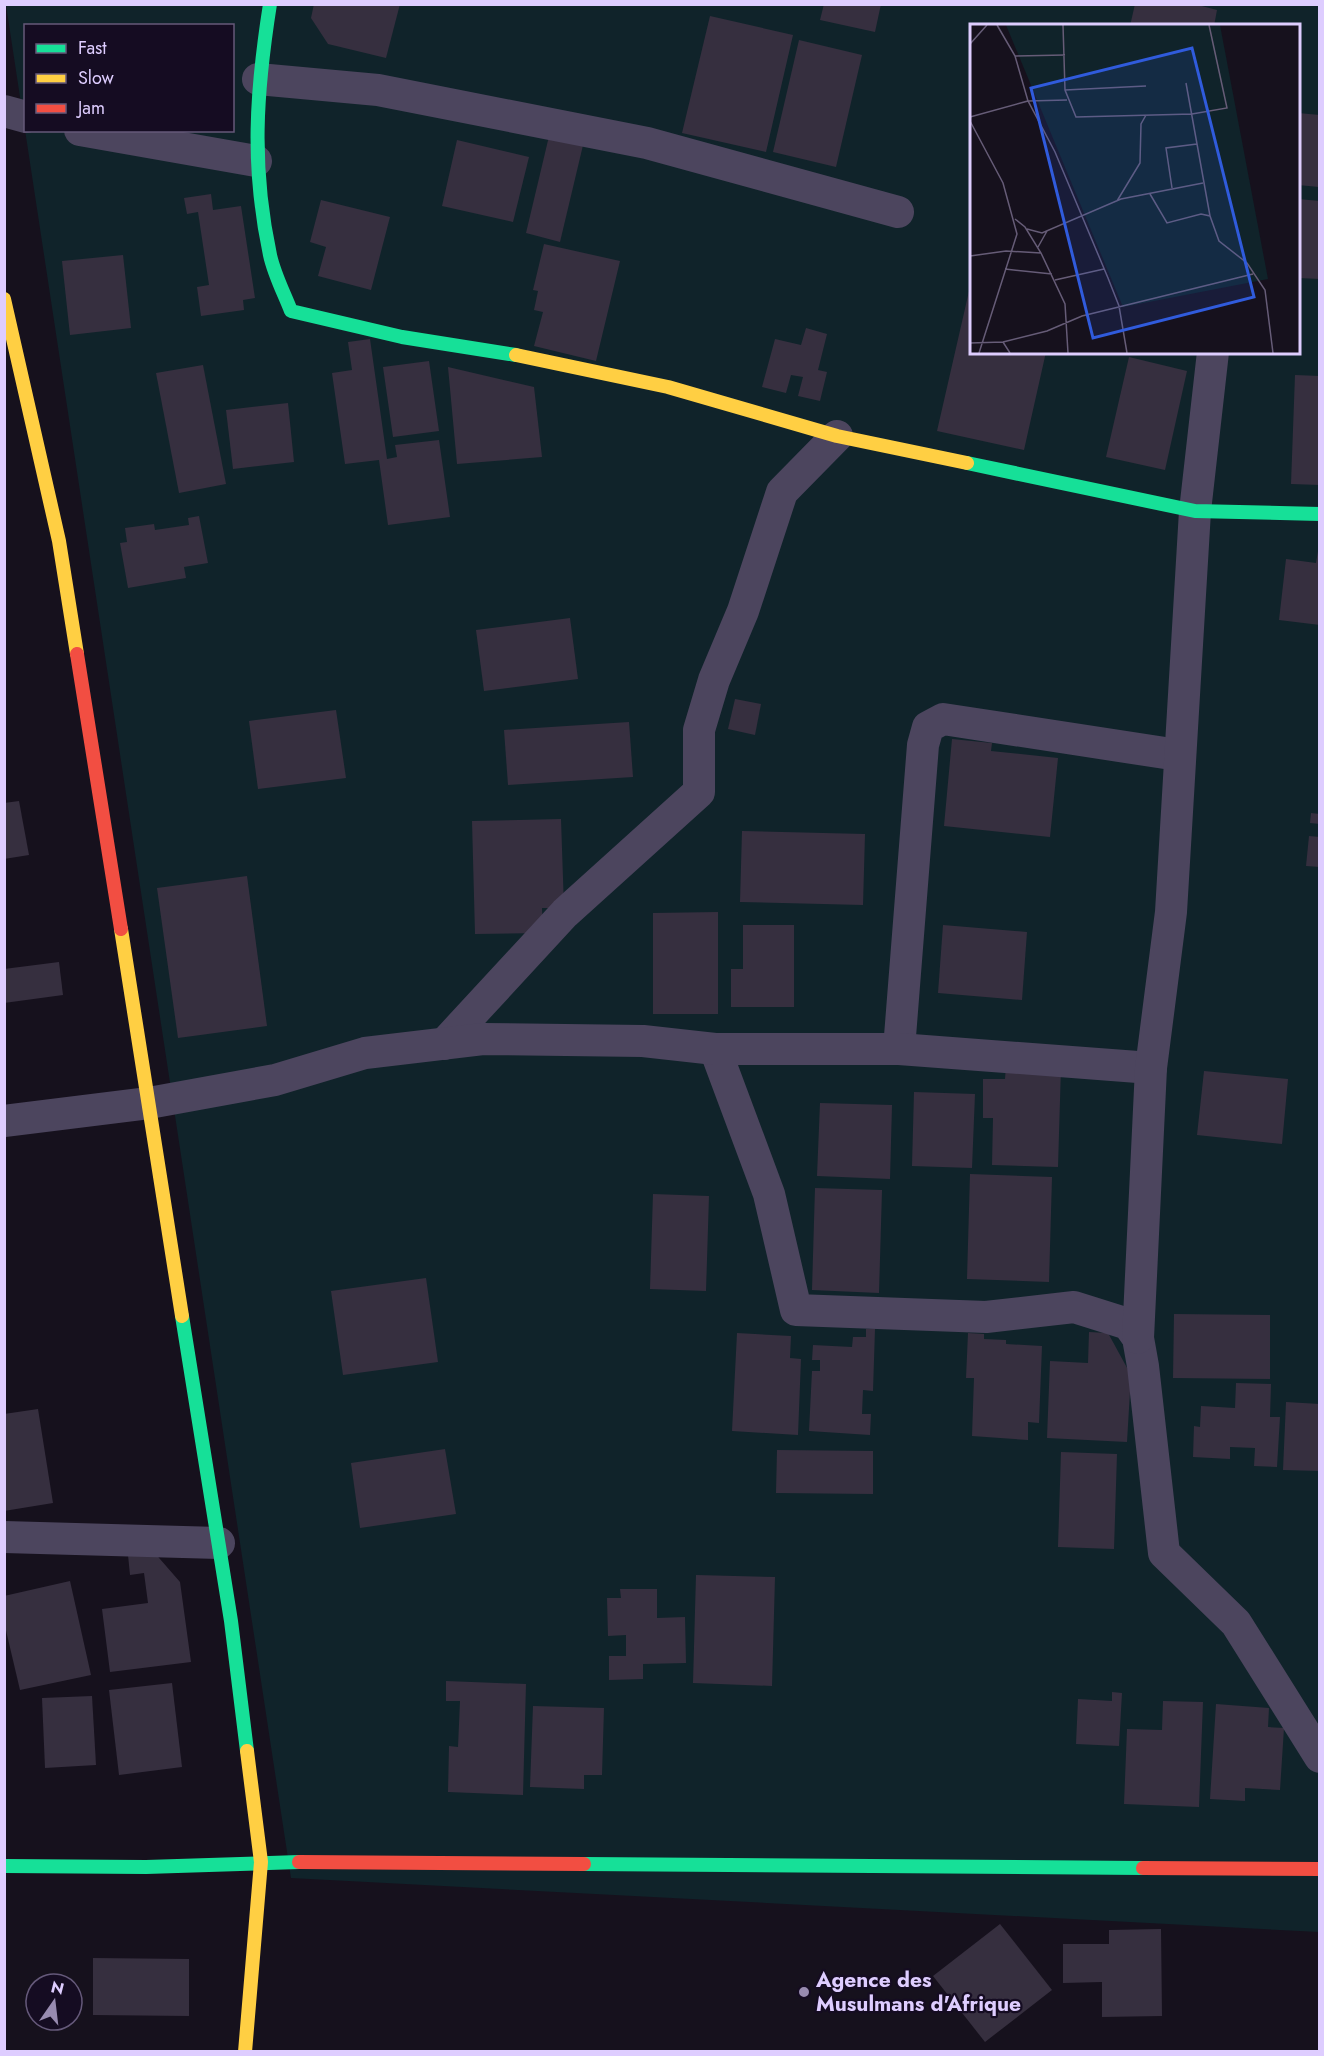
<svg xmlns="http://www.w3.org/2000/svg" width="1324" height="2056" viewBox="0 0 1324 2056" font-family="Jost,sans-serif">
  <style>
    .green { fill: #10232a; fill-rule: evenodd }
    .building { fill: #362f3f }
    .lines { fill: none; stroke-linecap: round; stroke-linejoin: round }
    .street { stroke: #4c455e; stroke-width: 32 }
    .fast { stroke: #16e098; stroke-width: 14 }
    .slow { stroke: #ffcf43; stroke-width: 14 }
    .jam { stroke: #f24e42; stroke-width: 14 }
    .poi-dot { fill: #988bb0; stroke: #150c22; stroke-width: 2 }
    .labels { text-anchor: middle; dominant-baseline: central; stroke-width: 4.5; stroke-linejoin: round; paint-order: stroke }
    .poi-label { font-size: 21px; font-weight: bold; fill: #decdff; stroke: #150c22; text-anchor: start }
    .inset-road { fill: none; stroke: #665c77; stroke-width: 1.5 }
    .view { fill: #305bdc; fill-opacity: 0.15; stroke: #305bdc; stroke-width: 3 }
    .inset-edge { fill: none; stroke: #decdff; stroke-width: 3 }
  </style>
  <rect width="100%" height="100%" fill="#16111d"/>
  <path class="green" d="M6 5H1319V1932L291 1878ZM26 26H232V130H26ZM972 26H1298V352H972Z"/>
  <g class="building">
    <path d="M314 4H400L386 58 328 44 311 18Z"/>
    <path d="M824 4H881L875 32 820 20Z"/>
    <path d="M1135 4H1194L1217 10 1214 26H1130Z"/>
    <path d="M710 16 793 35 766 152 682 133Z"/>
    <path d="M799 40 862 55 836 167 773 152Z"/>
    <path d="M1298 113 1320 115 1319 187 1298 185Z"/>
    <path d="M550 132 584 141 560 242 526 233Z"/>
    <path d="M457 140 529 157 513 222 442 206Z"/>
    <path d="M211 194 213 210 241 206 255 298 243 300 244 310 201 316 197 287 209 285 198 212 187 214 184 198Z"/>
    <path d="M1298 199 1320 201V279L1298 278Z"/>
    <path d="M321 200 390 217 371 290 318 276 326 247 310 242Z"/>
    <path d="M544 244 620 261 596 361 534 346 543 312 534 310 538 291 533 290Z"/>
    <path d="M123 255 131 328 70 335 62 261Z"/>
    <path d="M972 278V352H1046L1024 450 937 431Z"/>
    <path d="M806 328 827 334 818 370 827 372 820 401 798 396 803 377 791 375 786 393 762 387 775 339 801 345Z"/>
    <path d="M370 339 387 459 397 457 395 445 439 440 450 517 388 525 379 460 345 464 332 373 352 370 348 342Z"/>
    <path d="M1129 357 1187 371 1165 470 1106 457Z"/>
    <path d="M429 361 439 431 393 437 383 367Z"/>
    <path d="M203 365 226 484 179 493 156 373Z"/>
    <path d="M448 367 534 387 542 457 457 464Z"/>
    <path d="M1295 375 1320 376V485L1291 484Z"/>
    <path d="M288 403 294 462 233 469 226 410Z"/>
    <path d="M199 516 208 563 184 567 186 578 128 588 120 543 127 542 125 528 154 524 155 530 189 525 188 518Z"/>
    <path d="M1318 551 1320 625 1279 620 1286 559 1316 563Z"/>
    <path d="M570 618 578 679 484 691 476 630Z"/>
    <path d="M735 699 761 704 755 735 728 729Z"/>
    <path d="M336 710 346 778 258 789 249 721Z"/>
    <path d="M629 722 633 777 508 785 504 730Z"/>
    <path d="M952 739 992 743 991 751 1058 758 1050 837 944 826Z"/>
    <path d="M19 801 29 855 4 859V803Z"/>
    <path d="M1311 813 1320 814V824L1310 823Z"/>
    <path d="M561 819 564 908H542L543 933 475 934 472 821Z"/>
    <path d="M742 831 865 834 863 905 740 902Z"/>
    <path d="M1309 836 1320 837V867L1306 866Z"/>
    <path d="M247 876 267 1026 178 1038 157 888Z"/>
    <path d="M718 912V1014H653V913Z"/>
    <path d="M743 925H794V1007H731V969H743Z"/>
    <path d="M943 925 1027 932 1022 1000 938 993Z"/>
    <path d="M59 962 63 995 4 1003V969Z"/>
    <path d="M1006 1065 1061 1067 1058 1167 992 1165 993 1118H983V1079H1005Z"/>
    <path d="M1204 1071 1288 1079 1282 1144 1197 1135Z"/>
    <path d="M914 1092 975 1094 972 1168 912 1166Z"/>
    <path d="M820 1103 892 1105 890 1179 817 1176Z"/>
    <path d="M970 1174 1052 1177 1049 1282 967 1279Z"/>
    <path d="M815 1188 882 1190 879 1293 812 1290Z"/>
    <path d="M653 1194 709 1196 706 1291 650 1289Z"/>
    <path d="M426 1278 438 1362 343 1375 331 1291Z"/>
    <path d="M1174 1314 1270 1315V1379L1173 1378Z"/>
    <path d="M866 1329H875L873 1391 863 1390 862 1414H871L870 1435 809 1431 812 1371H820V1360H812L813 1345 852 1347 853 1337H866Z"/>
    <path d="M1089 1332 1108 1333 1131 1375 1127 1442 1047 1438 1050 1361 1088 1363Z"/>
    <path d="M737 1333 791 1336 790 1358 801 1359 798 1435 732 1431Z"/>
    <path d="M968 1333 984 1334V1339L1006 1340V1344L1042 1346 1039 1423 1028 1422V1440L972 1436 974 1378H966Z"/>
    <path d="M1236 1383 1271 1384 1270 1417H1280L1277 1467 1254 1466 1255 1448 1230 1447V1459L1193 1457 1194 1426 1200 1427 1201 1406 1235 1408Z"/>
    <path d="M1286 1402 1320 1404V1471L1283 1470Z"/>
    <path d="M38 1409 53 1503 4 1511V1414Z"/>
    <path d="M445 1449 456 1514 360 1528 351 1463Z"/>
    <path d="M777 1450 873 1451V1494L776 1493Z"/>
    <path d="M1061 1452 1117 1454 1114 1549 1058 1547Z"/>
    <path d="M153 1551 180 1582 191 1662 110 1672 102 1609 148 1603 144 1573 130 1575 128 1555Z"/>
    <path d="M696 1575 775 1577 772 1686 693 1683Z"/>
    <path d="M70 1581 91 1675 20 1690 4 1622V1596Z"/>
    <path d="M620 1589H657V1618L685 1617 686 1663 643 1664V1679L609 1680V1656H626V1635L608 1636 607 1598H621Z"/>
    <path d="M446 1681 526 1684 523 1795 448 1792 449 1746 458 1747 460 1701H446Z"/>
    <path d="M172 1683 182 1767 119 1775 109 1690Z"/>
    <path d="M1112 1692 1122 1693 1119 1746 1076 1744 1078 1699 1112 1701Z"/>
    <path d="M92 1696 96 1765 45 1768 42 1698Z"/>
    <path d="M1163 1701 1203 1702 1199 1807 1124 1804 1127 1729 1162 1730Z"/>
    <path d="M1216 1704 1269 1708 1268 1727 1284 1728 1280 1790 1245 1788V1801L1210 1799Z"/>
    <path d="M533 1706 604 1708 602 1775H584V1789L530 1787Z"/>
    <path d="M1000 1924 1052 1990 985 2042 933 1976Z"/>
    <path d="M1161 1929 1162 2016 1102 2017V1982L1063 1983V1944H1109V1930Z"/>
    <path d="M93 1958 189 1959V2016L93 2015Z"/>
  </g>
  <g class="lines">
    <g class="street">
      <path d="M258 79 378 90 647 143 898 212"/>
      <path d="M4 111 26 117"/>
      <path d="M80 130 256 161"/>
      <path d="M444 1044 565 913 699 792V730L714 680 743 611 782 492 837 436"/>
      <path d="M715 1049 769 1194 796 1310 986 1317 1074 1307 1128 1324 1138 1338 1143 1366 1164 1553 1236 1623 1320 1757"/>
      <path d="M899 1049 923 745 928 727 943 719 1178 755"/>
      <path d="M4 1121 149 1103 275 1080 365 1053 483 1039 643 1041 715 1049H899L1151 1068"/>
      <path d="M1138 1338 1151 1068 1171 912 1195 511 1213 352"/>
      <path d="M4 1537 219 1543"/>
    </g>
    <g class="fast">
      <path d="M270 4C256 93 251 166 270 255 274 274 284 293 291 311L402 337 516 355"/>
      <path d="M967 463 1195 511 1320 514"/>
      <path d="M182 1316 231 1621 247 1751"/>
      <path d="M584 1864 1143 1868"/>
      <path d="M4 1866 146 1867 299 1862"/>
    </g>
    <g class="slow">
      <path d="M4 299 59 541 77 654"/>
      <path d="M516 355 668 387 837 436 967 463"/>
      <path d="M121 929 182 1316"/>
      <path d="M245 2052 261 1862 247 1751"/>
    </g>
    <g class="jam">
      <path d="M77 654 121 929"/>
      <path d="M299 1862 584 1864"/>
      <path d="M1143 1868 1320 1869"/>
    </g>
  </g>
  <circle class="poi-dot" cx="804" cy="1992" r="6"/>
  <g class="labels">
    <g class="poi-label">
      <text x="816" y="1980">Agence des<tspan x="816" dy="24">Musulmans d'Afrique</tspan></text>
    </g>
  </g>
  <g transform="translate(970 24)">
    <rect width="330" height="330" fill="#16111d"/>
    <path d="M36 1H250L298 255 153 283Z" fill="#10232a"/>
    <path class="inset-road" d="M27 1 45 32 95 31M93 1 95 66 106 93 222 90 257 84 239 1M0 20 17 1M45 32 58 77 97 76M216 59 240 192M95 66 176 62M0 93 58 77 85 128 138 254 149 282 157 329M0 97 33 159 47 210 9 329M202 164 196 124 227 120M180 170 197 199 231 190 240 192 249 217 277 239 295 266 303 329M147 177 170 139 171 100 176 91M45 195 55 203 71 229 95 280 98 329M57 205 72 209 151 175 233 159M68 223 77 207M0 232 36 227 71 229M35 245 82 250M85 256 134 245M33 318 77 307 112 292 283 250M0 319 33 318 40 329"/>
    <path class="view" d="M222 24 284 273 123 314 61 64Z"/>
    <rect width="330" height="330" class="inset-edge"/>
  </g>
  <rect width="1324" height="2056" fill="none" stroke="#decdff" stroke-width="12"/>
  <rect x="24" y="24" width="210" height="108" fill="#150c22" stroke="#65597a" stroke-width="1.5"/>
  <rect x="36" y="44" width="30" height="9" fill="#16e098" stroke="#65597a" stroke-width="1.5"/>
  <text x="78" y="54" font-size="18" fill="#decdff">Fast</text>
  <rect x="36" y="74" width="30" height="9" fill="#ffcf43" stroke="#65597a" stroke-width="1.5"/>
  <text x="78" y="84" font-size="18" fill="#decdff">Slow</text>
  <rect x="36" y="104" width="30" height="9" fill="#f24e42" stroke="#65597a" stroke-width="1.5"/>
  <text x="78" y="114" font-size="18" fill="#decdff">Jam</text>
  <g transform="translate(54 2002) rotate(14)"><circle r="28" fill="#150c22" stroke="#65597a" stroke-width="1.5"/>
  <path d="M0-4.5L10 22L0 15L-10 22Z" fill="#988bb0"/>
  <text y="-9" font-size="16" font-weight="bold" text-anchor="middle" fill="#decdff">N</text>
  </g>
</svg>
